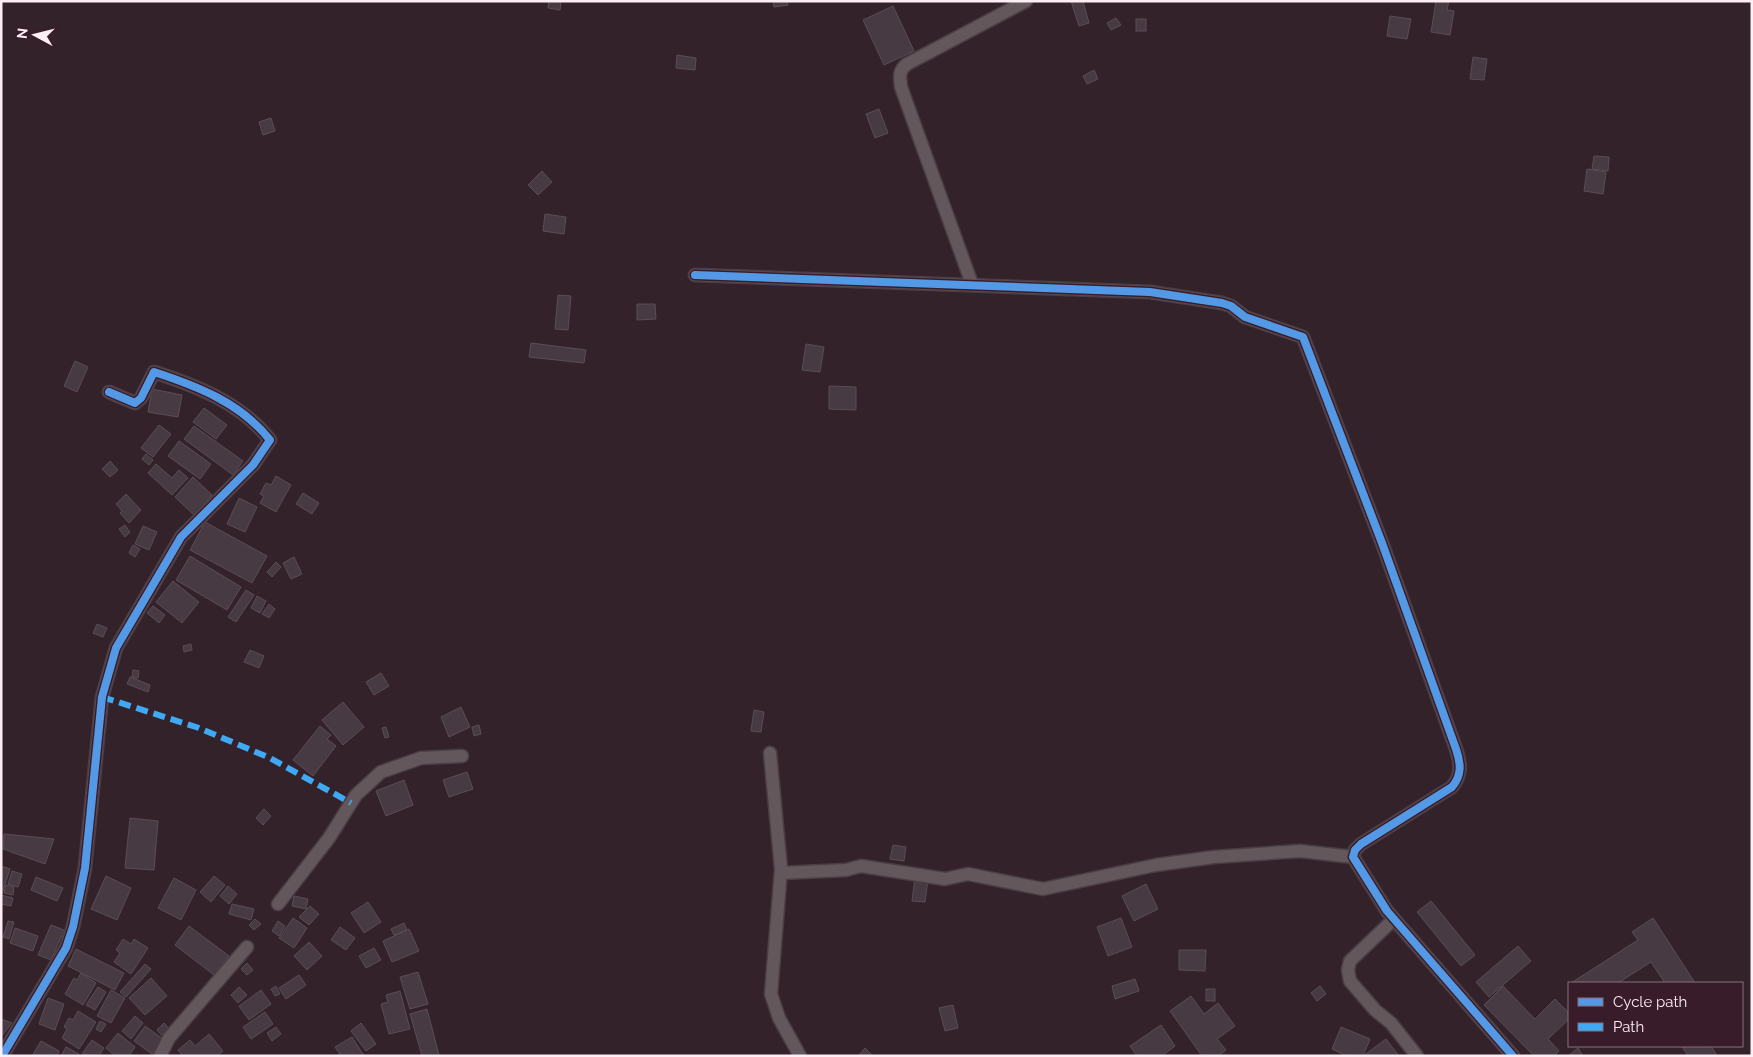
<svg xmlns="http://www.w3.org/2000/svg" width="1753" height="1057" viewBox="0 0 1753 1057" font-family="Raleway,sans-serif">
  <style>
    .building { fill: #473a42; stroke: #5b4d55 }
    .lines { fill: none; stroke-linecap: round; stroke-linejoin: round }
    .minor-casing { stroke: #4b3d44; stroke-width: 15 }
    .minor { stroke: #63575c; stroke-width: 12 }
    .quiet { stroke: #3fa9f5; stroke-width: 6; stroke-dasharray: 12 6; stroke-linecap: butt }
    .cycleway-casing { stroke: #391c2a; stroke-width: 11 }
    .cycleway { stroke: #5399e6; stroke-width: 8 }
  </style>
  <rect width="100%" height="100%" fill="#33222a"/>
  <g class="building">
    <path d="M549 1H561L560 10 548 8Z"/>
    <path d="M773 1H787L788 5 774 7Z"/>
    <path d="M1071 1H1083L1089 23 1079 26Z"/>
    <path d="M1436 1H1449L1447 10 1454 11 1450 35 1431 32Z"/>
    <path d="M893 6 914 51 884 65 863 20Z"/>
    <path d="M1390 16 1411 19 1407 39 1387 36Z"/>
    <path d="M1116 18 1121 25 1111 30 1107 23Z"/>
    <rect x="1136" y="19" width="10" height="12"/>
    <path d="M677 55 696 58 695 70 676 68Z"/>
    <path d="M1473 57 1487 59 1484 80 1470 79Z"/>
    <path d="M1094 70 1098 79 1087 84 1083 76Z"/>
    <path d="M879 109 888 133 875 138 866 114Z"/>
    <path d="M271 118 275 131 263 135 259 122Z"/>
    <path d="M1594 156 1609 157 1608 171 1592 169Z"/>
    <path d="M1587 169 1606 172 1603 194 1584 191Z"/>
    <path d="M542 171 552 182 538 195 528 185Z"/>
    <path d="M545 214 566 217 564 234 543 231Z"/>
    <path d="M558 295 571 296 568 330 555 329Z"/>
    <path d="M637 304H655L656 319 637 320Z"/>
    <path d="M531 343 586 350 584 363 529 357Z"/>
    <path d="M806 344 824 347 820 372 802 370Z"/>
    <path d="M75 361 88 367 77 392 64 386Z"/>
    <path d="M829 386 856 387V410L829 409Z"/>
    <path d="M152 389 182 395 178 417 148 412Z"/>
    <path d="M204 408 227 425 216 439 193 422Z"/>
    <path d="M159 425 171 434 153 457 141 448Z"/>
    <path d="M194 426 243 461 233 475 184 439Z"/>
    <path d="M179 441 211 464 200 479 168 456Z"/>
    <path d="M146 454 153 460 149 465 142 459Z"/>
    <path d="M110 461 118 470 110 477 102 469Z"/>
    <path d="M156 464 172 478 179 470 188 478 172 495 148 473Z"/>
    <path d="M276 476 291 485 276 512 260 503 264 496 260 494 266 483 271 485Z"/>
    <path d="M193 477 212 495 194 515 175 497Z"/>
    <path d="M303 493 319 503 312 514 296 504Z"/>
    <path d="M126 494 141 510 129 523 120 513 122 511 116 504Z"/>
    <path d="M239 498 257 507 245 532 227 524Z"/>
    <path d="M205 522 267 556 252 583 190 550Z"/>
    <path d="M125 525 130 532 125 537 119 529Z"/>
    <path d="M143 526 157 532 149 550 135 544Z"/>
    <path d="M133 545 140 549 135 557 129 553Z"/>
    <path d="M190 556 241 587 227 610 176 580Z"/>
    <path d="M294 557 302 574 291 579 283 563Z"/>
    <path d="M276 562 281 567 272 577 267 572Z"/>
    <path d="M173 581 199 602 182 623 156 602Z"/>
    <path d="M246 590 254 595 236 622 228 617Z"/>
    <path d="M257 596 266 601 260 613 251 608Z"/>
    <path d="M269 604 275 609 269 618 262 614Z"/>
    <path d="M153 606 165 615 159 623 147 613Z"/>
    <path d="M97 624 107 628 103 637 93 633Z"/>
    <path d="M191 644 192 650 184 652 183 646Z"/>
    <path d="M250 650 264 656 259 668 244 662Z"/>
    <path d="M133 670 139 671 138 678 132 677Z"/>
    <path d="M381 673 389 686 374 695 366 682Z"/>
    <path d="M130 677 150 685 148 692 127 684Z"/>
    <path d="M343 702 364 727 343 745 322 720Z"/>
    <path d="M461 707 470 727 449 737 441 717Z"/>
    <path d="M754 710 764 712 761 732 751 731Z"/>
    <path d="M479 725 481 734 474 736 472 727Z"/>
    <path d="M320 726 331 735 327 739 336 746 313 776 293 760Z"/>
    <path d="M386 727 389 737 385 738 382 728Z"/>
    <path d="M467 772 473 789 449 797 443 780Z"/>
    <path d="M404 780 413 805 386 816 376 791Z"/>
    <path d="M264 809 271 816 263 825 256 818Z"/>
    <path d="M130 818 158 821 154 870 125 868Z"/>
    <path d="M4 834 54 839 45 864 3 849Z"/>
    <path d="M893 845 906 847 904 861 890 859Z"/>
    <path d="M1 866 10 869 2 894 1 893Z"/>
    <path d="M12 871 22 874 18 887 8 884Z"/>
    <path d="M106 876 131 888 117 920 91 909Z"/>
    <path d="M214 876 225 885 211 902 200 892Z"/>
    <path d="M36 877 63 888 57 901 31 890Z"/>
    <path d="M915 877 928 879 925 902 912 901Z"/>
    <path d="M174 878 196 890 181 920 158 908Z"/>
    <path d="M1146 884 1158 909 1134 921 1122 896Z"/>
    <path d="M6 885 14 887 13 895 4 893Z"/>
    <path d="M228 886 237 894 229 904 220 896Z"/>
    <path d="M1 895 13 898 11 906 1 904Z"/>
    <path d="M294 896 308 899 306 909 292 906Z"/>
    <path d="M1431 901 1475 955 1461 966 1417 912Z"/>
    <path d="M368 902 381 922 364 933 351 913Z"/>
    <path d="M232 904 254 909 251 920 229 914Z"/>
    <path d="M310 906 319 914 309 925 299 917Z"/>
    <path d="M293 918 307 928 294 948 279 938Z"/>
    <path d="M1121 918 1132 947 1108 956 1097 927Z"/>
    <path d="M1653 918 1695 983H1665L1651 962 1618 983H1571L1638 940 1632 932Z"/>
    <path d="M255 919 261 924 254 930 249 925Z"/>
    <path d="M8 921 14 922 9 939 3 937Z"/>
    <path d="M278 921 285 926 279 936 272 931Z"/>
    <path d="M404 923 407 930 394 935 391 929Z"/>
    <path d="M51 925 64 930 51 960 38 955Z"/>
    <path d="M189 926 229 956 214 975 175 945Z"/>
    <path d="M340 927 355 938 346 950 331 940Z"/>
    <path d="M15 928 38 936 33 951 10 943Z"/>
    <path d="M409 929 419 951 392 962 383 941Z"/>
    <path d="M123 939 131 944 134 939 148 948 131 974 114 962 120 953 116 950Z"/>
    <path d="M309 942 322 956 307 970 294 956Z"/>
    <path d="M1518 946 1531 961 1489 997 1476 982Z"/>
    <path d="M374 948 381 960 366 968 359 956Z"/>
    <path d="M76 949 124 973 115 990 68 966Z"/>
    <path d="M1179 950H1206L1205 971 1179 970Z"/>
    <path d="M247 963 253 970 247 975 241 969Z"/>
    <path d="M145 964 151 969 126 997 120 992Z"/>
    <path d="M418 972 428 1004 410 1009 400 977Z"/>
    <path d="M81 973 96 983 83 1005 65 994 74 978 77 980Z"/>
    <path d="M299 975 306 985 286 999 279 988Z"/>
    <path d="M151 978 167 996 145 1015 129 998Z"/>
    <path d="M1135 979 1139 991 1115 999 1112 986Z"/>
    <path d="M276 986 280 994 275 996 271 989Z"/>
    <path d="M1320 986 1326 994 1317 1001 1311 993Z"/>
    <path d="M1503 986 1535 1019 1555 999 1569 1013V1019L1548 1039 1559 1051 1554 1056H1534L1484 1005Z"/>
    <path d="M98 987 106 992 95 1010 86 1005Z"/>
    <path d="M239 987 247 995 238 1003 231 995Z"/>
    <rect x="1206" y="989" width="9" height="12"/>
    <path d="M111 990 125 998 111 1023 97 1016Z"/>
    <path d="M261 990 271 1004 249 1020 239 1006Z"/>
    <path d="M400 991 410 1029 389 1034 381 1004 388 1002 386 995Z"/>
    <path d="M1191 996 1204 1014 1218 1003 1235 1026 1217 1039 1226 1050 1218 1056H1202L1170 1011Z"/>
    <path d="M48 998 64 1004 55 1030 39 1024Z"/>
    <path d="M953 1005 958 1028 945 1031 939 1008Z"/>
    <path d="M427 1009 439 1055 436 1056H422L410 1014Z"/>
    <path d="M78 1011 96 1022 79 1049 62 1038 67 1029 64 1027 69 1018 73 1020Z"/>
    <path d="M265 1012 273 1024 251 1039 243 1027Z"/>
    <path d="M135 1016 143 1023 131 1039 122 1031Z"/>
    <path d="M1 1019 12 1023 1 1037Z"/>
    <path d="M100 1021 106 1024 101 1032 96 1029Z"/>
    <path d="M164 1023 172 1032 165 1039 157 1030Z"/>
    <path d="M361 1023 376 1044 366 1051 351 1031Z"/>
    <path d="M1161 1025 1175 1046 1162 1056H1137L1130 1046Z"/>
    <path d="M145 1026 163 1039 152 1054 134 1041Z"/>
    <path d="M276 1027 281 1034 272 1041 267 1033Z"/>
    <path d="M1341 1027 1370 1039 1363 1056H1347L1332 1049Z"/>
    <path d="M118 1033 135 1047 129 1056H115L106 1048Z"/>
    <path d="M209 1034 223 1051 217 1056H183L178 1050 190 1040 195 1046Z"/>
    <path d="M352 1037 364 1056H341L335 1047Z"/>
    <path d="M1386 1039 1399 1056H1363Z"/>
    <path d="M92 1040 104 1048 99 1056 82 1054Z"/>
    <path d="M41 1041 59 1051 57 1056H32Z"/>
    <path d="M1682 1046H1711L1717 1056H1688Z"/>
    <path d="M66 1047 79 1054 78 1056H61Z"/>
    <path d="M865 1048 873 1056H858Z"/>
    <path d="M1578 1048 1583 1056H1568Z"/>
  </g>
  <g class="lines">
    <defs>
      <g id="minor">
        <path d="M695 275 1150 292 1222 303 1231 306 1245 317 1303 337 1382 543 1456 749C1461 764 1462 775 1452 787L1361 844 1355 850 1353 857 1387 911 1513 1056"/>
        <path d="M972 284 901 87C900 77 898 71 907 64L1026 1"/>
        <path d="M770 753 781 869 771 994 779 1018 800 1056"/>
        <path d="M781 873 846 870 861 866 945 879 968 874 1043 889 1156 865 1214 857 1300 851 1353 857"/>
        <path d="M278 904 329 838 356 795 381 772 421 758 462 756"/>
        <path d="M1394 919 1350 961 1348 970 1350 981 1375 1010 1391 1023 1417 1056"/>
        <path d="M2 1056 66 948 73 927 85 868 102 697 116 648 181 537 253 465 270 440C241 403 197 386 154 372L141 398 135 403 109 392"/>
        <path d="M160 1056 169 1038 247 947"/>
      </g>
    </defs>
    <use href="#minor" class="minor-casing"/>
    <use href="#minor" class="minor"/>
    <path class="quiet" d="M102 697 199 728 270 758 351 803"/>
    <defs>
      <g id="cycleway">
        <path d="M695 275 1150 292 1222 303 1231 306 1245 317 1303 337 1382 543 1456 749C1461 764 1462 775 1452 787L1361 844 1355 850 1353 857 1387 911 1513 1056"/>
        <path d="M2 1056 66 948 73 927 85 868 102 697 116 648 181 537 253 465 270 440C241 403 197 386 154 372L141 398 135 403 109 392"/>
      </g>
    </defs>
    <use href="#cycleway" class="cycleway-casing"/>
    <use href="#cycleway" class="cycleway"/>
  </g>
  <rect width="1753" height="1057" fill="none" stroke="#fdedf4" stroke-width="5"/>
  <rect x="1568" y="982" width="175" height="65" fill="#391c2a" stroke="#87707b"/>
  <rect x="1578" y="998" width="25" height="8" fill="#5399e6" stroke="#87707b"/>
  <text x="1613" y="1007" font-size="15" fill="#fdedf4">Cycle path</text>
  <rect x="1578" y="1023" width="25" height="8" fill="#3fa9f5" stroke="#87707b"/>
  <text x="1613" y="1032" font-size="15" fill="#fdedf4">Path</text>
  <g transform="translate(35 35) rotate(277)" stroke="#391c2a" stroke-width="4" paint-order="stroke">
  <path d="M0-4L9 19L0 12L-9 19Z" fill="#fdedf4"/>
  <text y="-8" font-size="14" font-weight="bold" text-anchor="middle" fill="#fdedf4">N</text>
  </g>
</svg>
